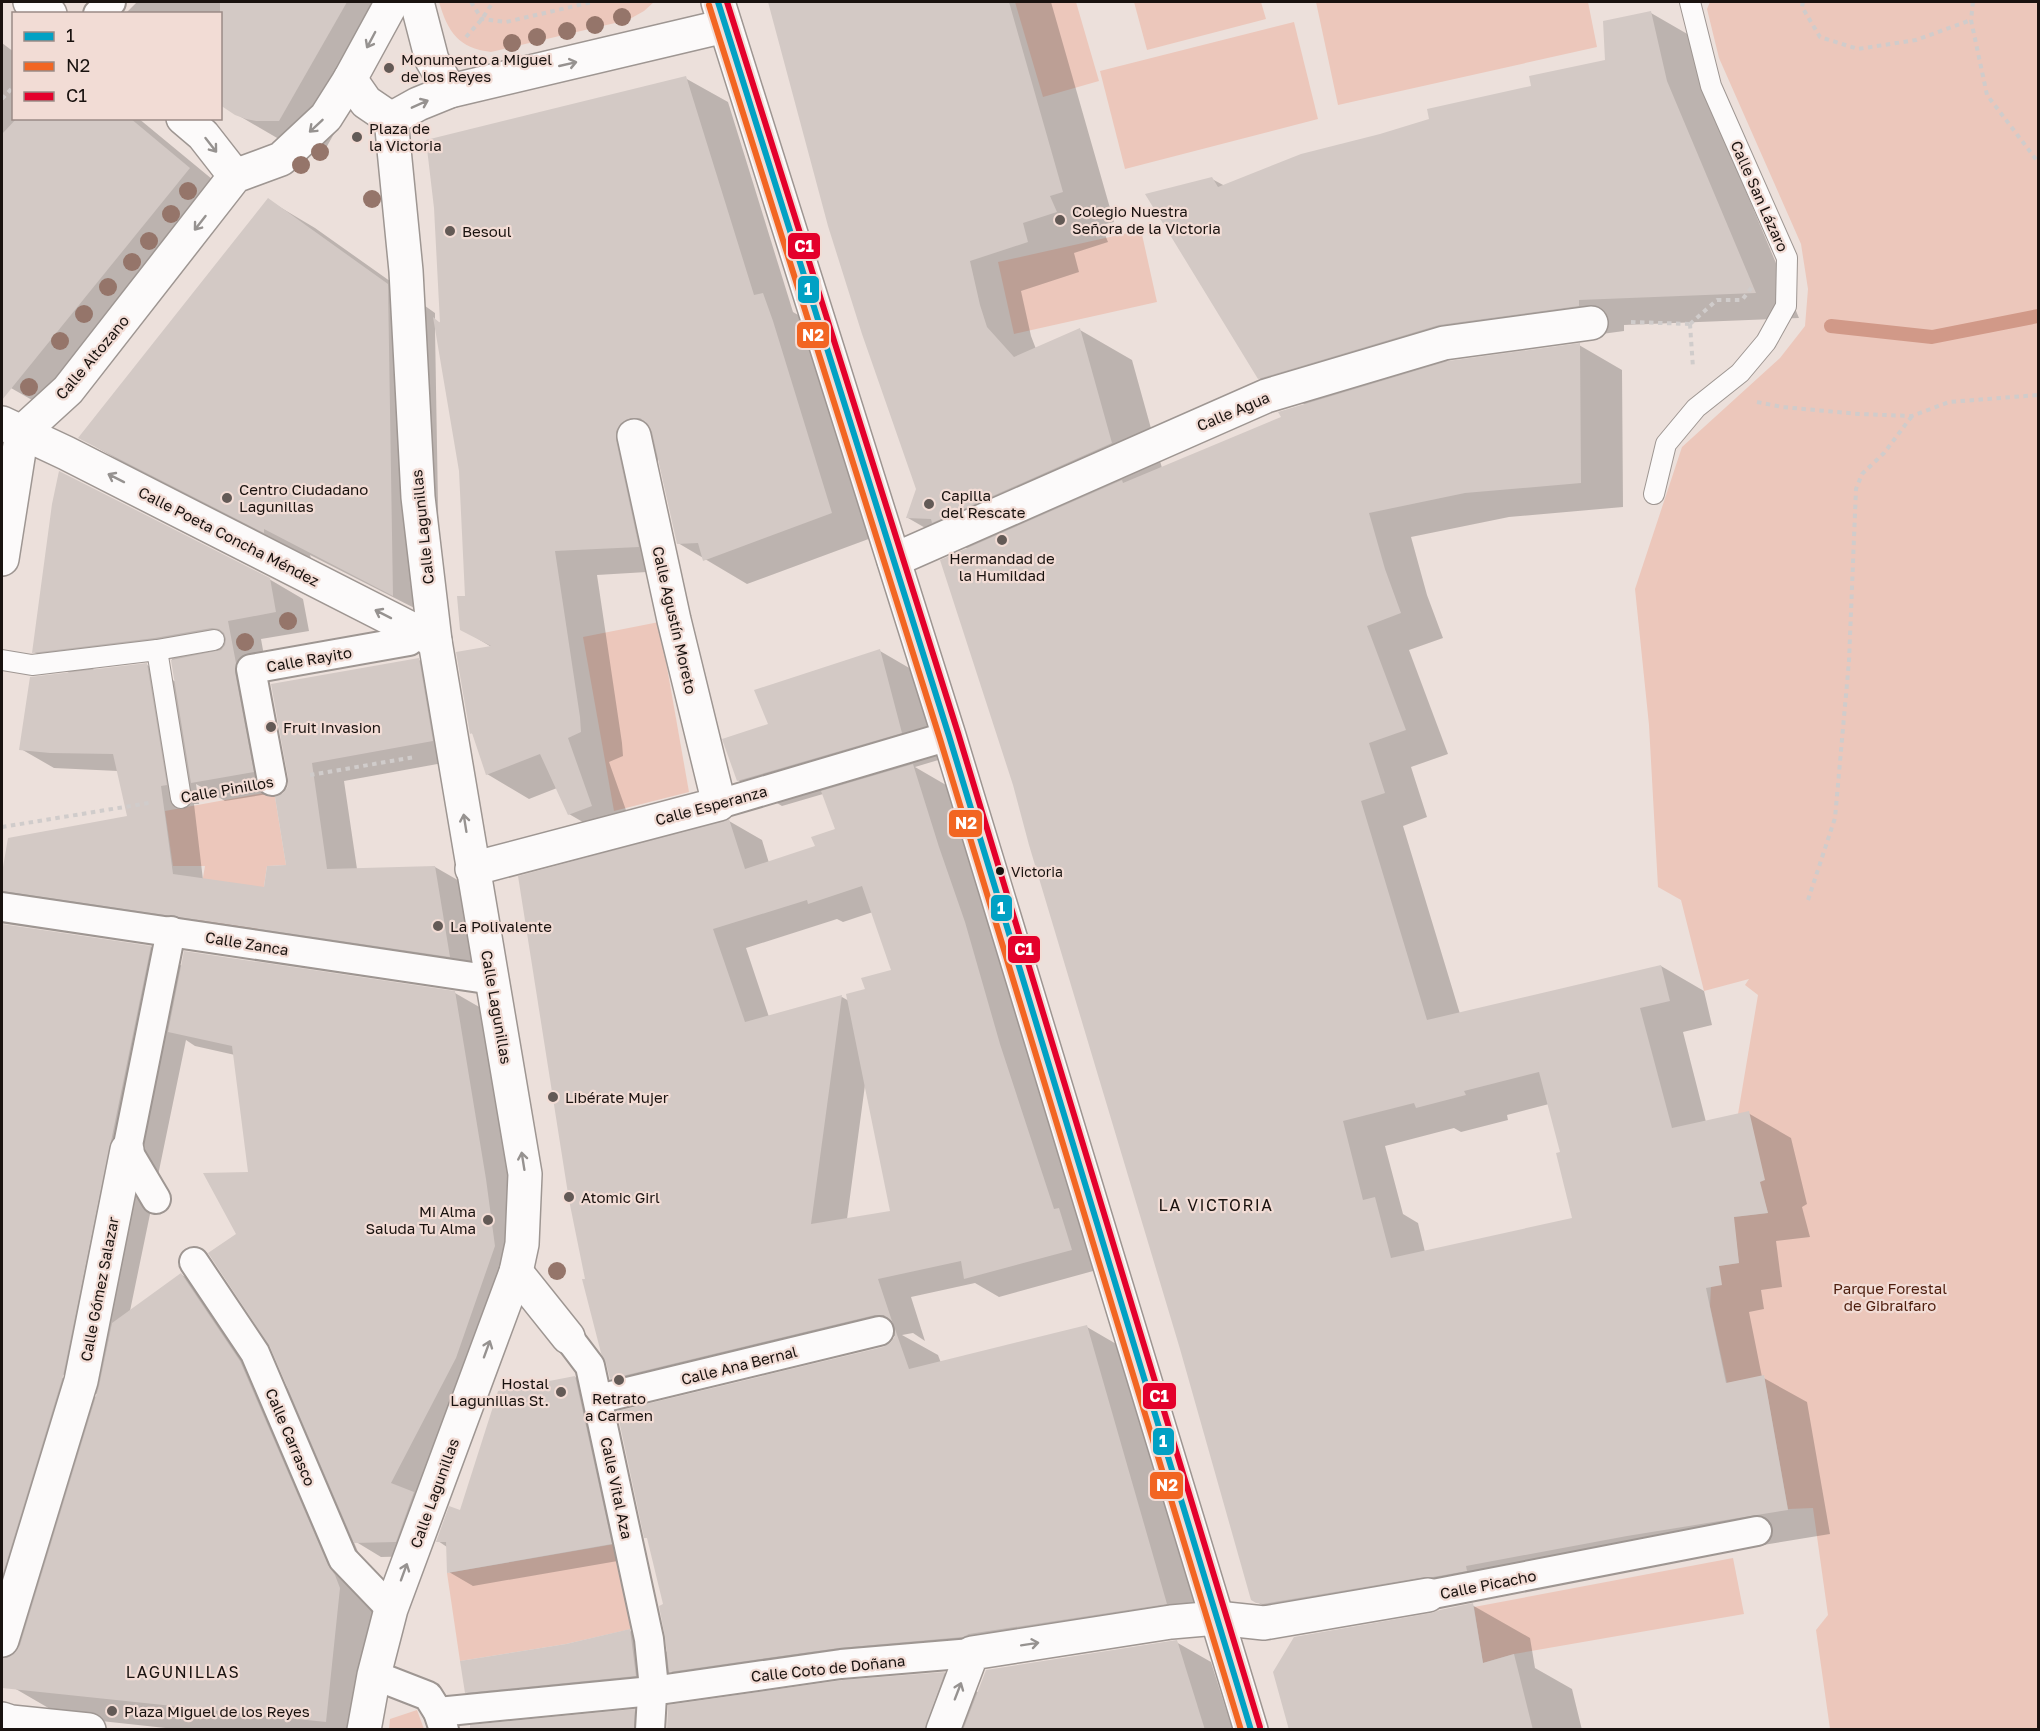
<svg xmlns="http://www.w3.org/2000/svg" width="2040" height="1731" viewBox="0 0 2040 1731" font-family="'Golos Text',sans-serif">
  <style>
    .green { fill: #ecc7bb }
    .shadow { fill: #0003; fill-rule: evenodd }
    .lines { fill: none; stroke-linecap: round; stroke-linejoin: round }
    .stream { stroke: #d19988; stroke-width: 14 }
    .building { fill: #d3c9c5; fill-rule: evenodd }
    .service-casing { stroke: #9e9692; stroke-width: 22 }
    .pedestrian-casing { stroke: #9e9692; stroke-width: 32 }
    .minor-casing { stroke: #9e9692; stroke-width: 36 }
    .tertiary-casing { stroke: #9e9692; stroke-width: 36 }
    .secondary-casing { stroke: #9e9692; stroke-width: 36 }
    .path { stroke: #d0cccb; stroke-width: 4; stroke-dasharray: 4.5 4.5; stroke-linecap: butt }
    .service { stroke: #fcfafa; stroke-width: 20 }
    .pedestrian { stroke: #fcfafa; stroke-width: 28 }
    .minor { stroke: #fcfafa; stroke-width: 33 }
    .tertiary { stroke: #fcfafa; stroke-width: 33 }
    .secondary { stroke: #fcfafa; stroke-width: 33 }
    .bus-1-casing { stroke: #f2dcd5; stroke-width: 10 }
    .bus-2-casing { stroke: #f2dcd5; stroke-width: 10 }
    .bus-3-casing { stroke: #f2dcd5; stroke-width: 10 }
    .bus-1 { stroke: #01a1c4; stroke-width: 6 }
    .bus-2 { stroke: #f26522; stroke-width: 6 }
    .bus-3 { stroke: #e4002b; stroke-width: 6 }
    .tree { fill: #95756a }
    .oneway { stroke: #969290 }
    .poi-dot { fill: #635a56; stroke: #f2dcd5; stroke-width: 2 }
    .bus-dot { fill: #19120f; stroke: #f2dcd5; stroke-width: 2 }
    .labels { text-anchor: middle; dominant-baseline: central; stroke-width: 4.5; stroke-linejoin: round; paint-order: stroke }
    .bus-label { font-size: 14px; fill: #19120f; stroke: #f2dcd5; text-anchor: start }
    .poi-label { font-size: 15px; fill: #19120f; stroke: #f2dcd5; text-anchor: start }
    .street-label { font-size: 15px; fill: #19120f; stroke: #f2dcd5 }
    .park-label { font-size: 15px; fill: #4d1d0d; stroke: #f2dcd5 }
    .neighbourhood-label { font-size: 16px; letter-spacing: 1.5px; fill: #19120f; stroke: #f2dcd5 }
    .line-badge { stroke: #f2dcd5; stroke-width: 2 }
    .badge-label { font-size: 16px; text-anchor: middle; font-weight: bold; fill: #fff }
  </style>
  <rect width="100%" height="100%" fill="#ece0db"/>
  <g class="green">
    <path d="M439 2H654L644 11 628 20 491 52C458 48 448 32 439 2Z"/>
    <path d="M1015 2H1076L1099 81 1043 97Z"/>
    <path d="M1134 2H1261L1266 19 1147 50Z"/>
    <path d="M1316 2H1588L1597 47 1338 105Z"/>
    <path d="M1710 2H2038V1729H1830L1816 1630 1828 1615 1813 1508 1788 1509 1764 1376 1727 1383 1710 1306 1711 1287 1719 1266 1739 1263 1733 1217 1768 1213 1738 1114 1758 995 1745 985 1749 979 1704 991 1681 900 1658 887 1649 725 1635 589 1682 447 1780 358 1805 326 1808 289 1801 244 1719 58 1707 9Z"/>
    <path d="M1294 22 1318 119 1125 169 1100 71Z"/>
    <path d="M1141 230 1157 302 1014 334 998 262Z"/>
    <path d="M659 622 689 792 614 811 583 637Z"/>
    <path d="M274 791 286 865 267 866 257 933 195 924 205 866H173L165 811Z"/>
    <path d="M615 1544 631 1629 566 1644 460 1661 447 1573Z"/>
    <path d="M1733 1558 1744 1614 1514 1654 1483 1663 1474 1607Z"/>
    <path d="M417 1710 424 1729H389L390 1719Z"/>
  </g>
  <g class="shadow">
    <path d="M137 2H408L326 148H305L284 142 236 114 220 14H125Z"/>
    <path d="M771 2H1051L1114 222 1101 225 1108 242 1074 253 1079 272 1021 291 1031 336 1036 349 1080 330 1132 360 1162 468 1283 418 1306 405 1259 378 1212 179 1225 186 1533 87 1607 61 1651 13 1696 39 1711 108 1799 318 1624 325V331L1484 350 1447 361 1448 363 1579 345 1622 370 1623 507 1509 517 1411 537 1427 595 1443 638 1409 650 1448 754 1411 767 1427 817 1403 826 1460 1014 1661 966 1704 991 1712 1025 1683 1032 1706 1122 1748 1113 1791 1138 1807 1204 1802 1207 1810 1237 1776 1241 1782 1287 1761 1290 1764 1309 1749 1312 1762 1377 1807 1402 1830 1534 1671 1560 1509 1590V1595L1477 1601 1469 1600 1295 1624 1252 1599 1181 1348 971 548H960L908 518 918 489 830 225ZM1549 1104 1561 1152 1573 1219 1425 1252 1418 1223 1403 1214 1385 1146 1454 1128 1461 1132 1508 1120 1507 1115Z"/>
    <path d="M2 43 14 52V118H138L224 189 46 408 11 388 2 380Z"/>
    <path d="M685 78 728 102 793 312 805 319 874 537 747 584 678 543 658 456V465L680 570 597 575 622 743 623 756 609 762 633 830 612 839 569 814 557 788 529 799 487 774 474 734 471 733 493 648 462 629 467 597 461 471 437 329H435L440 621 310 555 311 558 127 465 81 438 268 200 315 228 435 313V320L442 324Z"/>
    <path d="M269 579 303 599 309 631 261 639 269 683 268 692 286 791 225 801 196 784 199 804H194L203 880 265 889 287 866 284 794 289 786 290 778 419 660 451 679 465 759 344 781 357 869 435 867 468 886 482 975 33 909 2 891 9 839 129 817 118 771 54 768 21 749 71 674 34 652ZM172 659 176 682 147 665 94 671 93 668Z"/>
    <path d="M880 651 923 676 945 758 915 767 946 785 1104 1268 999 1297 975 1283 911 1297 925 1341 913 1333 902 1335 938 1355 941 1363 1087 1327 1130 1352 1209 1628 714 1696 669 1670 672 1696 503 1713 466 1692 567 1645 630 1631 669 1653 665 1605 649 1539 645 1537 892 1344 896 1336 644 1397 611 1378 586 1280 729 821 762 840 769 863 817 847 837 830 823 794 782 806 738 780 770 725ZM873 912 893 971 849 1001 842 997 769 1017 746 948 837 919 843 922ZM865 1085 892 1212 847 1219Z"/>
    <path d="M2 925 151 947 182 966 455 993 481 1008 512 1195 521 1262 422 1556 381 1557 353 1540 376 1595V1730H184L64 1717 2 1681ZM186 1040 195 1046 235 1055 249 1173 238 1234 289 1390 230 1303 182 1275 130 1311ZM57 1371 98 1395V1398L56 1374Z"/>
    <path d="M575 1377 599 1391 635 1558 473 1586 449 1572 447 1547 438 1541Z"/>
    <path d="M1472 1605 1530 1638 1535 1668 1572 1689 1582 1730H1291L1432 1615Z"/>
    <path d="M1176 1642 1211 1662 1230 1722 1237 1726 1238 1730H668L945 1673 979 1693Z"/>
    <path d="M634 1711 667 1730H472Z"/>
  </g>
  <g class="lines">
    <path class="stream" d="M1831 326 1932 337 2038 316"/>
  </g>
  <g class="building">
    <path d="M220 2H347L279 121H256L246 119 235 115 220 105Z"/>
    <path d="M768 2H1009L1063 192 1050 196 1057 212 1023 223 1028 242 970 261 980 305 987 327 1014 357 1080 328 1112 443 932 523 931 519 906 518 916 489 862 334 828 226Z"/>
    <path d="M1651 11 1667 81 1756 293 1579 300V306L1439 325 1258 379 1145 194 1212 177 1218 187 1301 154 1380 134 1429 119 1427 109 1531 86 1529 76 1605 60 1603 21Z"/>
    <path d="M686 76 754 295 763 293 773 321 832 513 703 561 698 543 677 544 652 432 648 424 640 418H631L621 423 616 431V440L639 547 555 551 580 717 581 732 568 738 592 806 568 815 540 754 486 775 472 733 470 734 456 652 491 646 460 630 457 596H465L459 471 433 317 440 323 434 208 426 140Z"/>
    <path d="M17 118H130L190 168 2 400V134Z"/>
    <path d="M268 198 388 284 393 596 264 529V533L78 438Z"/>
    <path d="M1580 343 1581 483 1465 493 1369 513 1385 569 1401 613 1367 626 1406 730 1369 743 1385 793 1361 801 1427 1020 1661 965 1670 1001 1640 1008 1672 1128 1749 1111 1765 1180 1760 1182 1768 1213 1734 1217 1739 1263 1719 1266 1722 1285 1706 1288 1726 1383 1764 1375 1788 1510 1627 1536 1466 1566 1467 1571 1433 1577H1425L1263 1604 1256 1603 1251 1600 1180 1349 1029 845 1013 785 940 560 1122 480 1123 483 1281 417 1278 412 1448 361ZM1539 1072 1560 1152 1556 1153 1572 1218 1391 1258 1375 1197 1363 1200 1343 1121 1414 1103 1416 1108 1466 1095 1464 1091Z"/>
    <path d="M59 471 270 578 276 612 228 621 236 663 235 672 254 772 191 783 171 660 221 650 225 645 226 639 224 633 219 629 212 628 155 638 32 653 52 504Z"/>
    <path d="M880 649 902 733 737 781 722 739 768 724 754 690Z"/>
    <path d="M419 658 433 741 312 763 327 869 435 866 450 957 2 891V873L8 838 127 816 113 754 50 753 19 750 30 677 147 663 167 785 161 786 173 874 264 887 267 866 286 865 275 797 283 793 288 786V778L271 684Z"/>
    <path d="M913 764 939 847 965 922 1000 1044 1054 1209 1059 1208 1072 1250 964 1279 961 1261 878 1279 893 1324 884 1315H875L610 1379 606 1363 601 1353 582 1279H585L569 1200 518 876 729 819 745 869 815 846 811 837 835 829 821 791ZM862 886 891 970 861 978 865 989 846 994 890 1211 811 1224 842 995 745 1022 713 929 807 900 808 904Z"/>
    <path d="M2 924 151 946 63 1376 2 1577Z"/>
    <path d="M184 951 455 991 486 1179 495 1246 456 1358 391 1483 414 1492 396 1542 354 1543 270 1347 208 1253 236 1234 203 1173 248 1172 232 1046 168 1032Z"/>
    <path d="M181 1273 240 1361 328 1565 335 1575 340 1588 326 1722 2 1688V1658H7L14 1654 20 1645 99 1386 112 1323Z"/>
    <path d="M1087 1325 1167 1604 969 1634 963 1637 839 1648 669 1672 665 1637 659 1606 663 1604 647 1538H644L617 1411 883 1347 891 1342 895 1336V1329L909 1369Z"/>
    <path d="M575 1376 612 1544 447 1573 446 1542H436L449 1506 460 1510 498 1391Z"/>
    <path d="M1473 1603 1483 1663 1514 1654 1533 1730H1289L1273 1672 1294 1637 1431 1613 1440 1610Z"/>
    <path d="M630 1629 636 1676 465 1693 460 1661 566 1644Z"/>
    <path d="M1177 1640 1205 1730H963L986 1670Z"/>
    <path d="M945 1672 925 1730H667L668 1705 843 1680Z"/>
    <path d="M635 1709 634 1730H470V1725Z"/>
  </g>
  <g class="lines">
    <defs>
      <g id="service">
        <path d="M1654 494 1666 444 1696 408 1740 373 1766 342 1786 306 1787 258 1711 86 1690 2"/>
        <path d="M157 650 214 640"/>
        <path d="M2 660 32 665 157 650 181 798"/>
      </g>
      <g id="pedestrian">
        <path d="M98 14 111 2"/>
        <path d="M272 781 251 669 409 641"/>
        <path d="M719 804 949 736"/>
        <path d="M2 907 493 980"/>
        <path d="M156 1199 127 1150 171 931"/>
        <path d="M194 1262 255 1353 343 1559 391 1609"/>
        <path d="M568 1337 590 1366 649 1639 653 1678 650 1730"/>
        <path d="M598 1399 879 1331"/>
        <path d="M1428 1595 1757 1531"/>
        <path d="M374 1675 428 1696 438 1712 444 1730"/>
        <path d="M438 1712 652 1691 841 1664 972 1653"/>
      </g>
      <g id="minor">
        <path d="M30 2 50 14"/>
        <path d="M183 118 203 135 235 176"/>
        <path d="M2 423 66 453 435 641"/>
        <path d="M894 560 1266 396 1444 343 1591 323"/>
        <path d="M472 869 719 804 674 620 634 436"/>
        <path d="M516 1272 568 1337"/>
        <path d="M2 1640 81 1381 127 1150"/>
        <path d="M2 1719 11 1722 89 1730"/>
        <path d="M364 1730 374 1675 391 1609 516 1272 522 1244 525 1174 435 641 418 497 406 271 391 119"/>
        <path d="M943 1730 972 1653 1171 1622 1217 1618 1264 1623 1428 1595"/>
      </g>
      <g id="tertiary">
        <path d="M417 2 432 60 450 91"/>
        <path d="M350 79 366 102 391 119 418 104 450 91 725 26"/>
        <path d="M2 559 22 432 68 390 235 176 281 159 326 117 350 79 392 2"/>
      </g>
      <path id="secondary" d="M718 2 949 736 1251 1730"/>
    </defs>
    <use href="#service" class="service-casing"/>
    <use href="#pedestrian" class="pedestrian-casing"/>
    <use href="#minor" class="minor-casing"/>
    <use href="#tertiary" class="tertiary-casing"/>
    <use href="#secondary" class="secondary-casing"/>
    <g class="path">
      <path d="M471 2 482 19 506 22 592 2"/>
      <path d="M1803 2 1802 7 1820 37 1858 49 1916 40 1971 20"/>
      <path d="M1973 2 1971 20 1987 95 2038 162"/>
      <path d="M466 37 482 19 493 2"/>
      <path d="M2 99 14 86"/>
      <path d="M1631 322 1690 324"/>
      <path d="M1690 324 1717 300H1742L1752 287"/>
      <path d="M1690 324 1693 368"/>
      <path d="M1757 402 1782 407 1859 414 1912 416 1949 402 2038 395"/>
      <path d="M310 775 415 757"/>
      <path d="M212 792 234 788"/>
      <path d="M2 827 149 803"/>
      <path d="M1808 900 1835 818 1849 661 1856 489 1862 474 1884 453 1912 416"/>
    </g>
    <use href="#service" class="service"/>
    <use href="#pedestrian" class="pedestrian"/>
    <use href="#minor" class="minor"/>
    <use href="#tertiary" class="tertiary"/>
    <use href="#secondary" class="secondary"/>
    <defs>
      <path id="bus-1" d="M718 2 949 736 1251 1730"/>
      <path id="bus-2" d="M709 5 940 739 1241 1730"/>
      <path id="bus-3" d="M727 2 958 733 1260 1727"/>
    </defs>
    <use href="#bus-1" class="bus-1-casing"/>
    <use href="#bus-2" class="bus-2-casing"/>
    <use href="#bus-3" class="bus-3-casing"/>
    <use href="#bus-1" class="bus-1"/>
    <use href="#bus-2" class="bus-2"/>
    <use href="#bus-3" class="bus-3"/>
  </g>
  <g class="tree">
    <circle cx="622" cy="17" r="9"/>
    <circle cx="595" cy="25" r="9"/>
    <circle cx="567" cy="31" r="9"/>
    <circle cx="537" cy="37" r="9"/>
    <circle cx="512" cy="43" r="9"/>
    <circle cx="320" cy="152" r="9"/>
    <circle cx="301" cy="165" r="9"/>
    <circle cx="188" cy="191" r="9"/>
    <circle cx="372" cy="199" r="9"/>
    <circle cx="171" cy="214" r="9"/>
    <circle cx="149" cy="241" r="9"/>
    <circle cx="132" cy="262" r="9"/>
    <circle cx="108" cy="287" r="9"/>
    <circle cx="84" cy="314" r="9"/>
    <circle cx="60" cy="341" r="9"/>
    <circle cx="29" cy="387" r="9"/>
    <circle cx="288" cy="621" r="9"/>
    <circle cx="245" cy="642" r="9"/>
    <circle cx="557" cy="1271" r="9"/>
  </g>
  <defs><path id="oneway-shaft" d="M-6 0H5M1.5-3L5.5 0L1.5 3" fill="none" stroke-width="1.6" stroke-linecap="round" stroke-linejoin="round" transform="scale(1.5)"/></defs>
  <g class="oneway">
    <use href="#oneway-shaft" transform="translate(371 40) rotate(118)"/>
    <use href="#oneway-shaft" transform="translate(568 64) rotate(-13)"/>
    <use href="#oneway-shaft" transform="translate(420 104) rotate(-24)"/>
    <use href="#oneway-shaft" transform="translate(316 126) rotate(137)"/>
    <use href="#oneway-shaft" transform="translate(211 145) rotate(52)"/>
    <use href="#oneway-shaft" transform="translate(200 223) rotate(128)"/>
    <use href="#oneway-shaft" transform="translate(116 478) rotate(-153)"/>
    <use href="#oneway-shaft" transform="translate(383 614) rotate(-153)"/>
    <use href="#oneway-shaft" transform="translate(465 823) rotate(-99)"/>
    <use href="#oneway-shaft" transform="translate(523 1161) rotate(-99)"/>
    <use href="#oneway-shaft" transform="translate(487 1349) rotate(-70)"/>
    <use href="#oneway-shaft" transform="translate(404 1572) rotate(-70)"/>
    <use href="#oneway-shaft" transform="translate(1030 1644) rotate(-9)"/>
    <use href="#oneway-shaft" transform="translate(958 1691) rotate(-69)"/>
  </g>
  <g class="poi-dot">
    <circle cx="389" cy="68" r="6"/>
    <circle cx="357" cy="137" r="6"/>
    <circle cx="1060" cy="220" r="6"/>
    <circle cx="450" cy="231" r="6"/>
    <circle cx="227" cy="498" r="6"/>
    <circle cx="929" cy="504" r="6"/>
    <circle cx="1002" cy="540" r="6"/>
    <circle cx="271" cy="727" r="6"/>
    <circle cx="438" cy="926" r="6"/>
    <circle cx="553" cy="1097" r="6"/>
    <circle cx="569" cy="1197" r="6"/>
    <circle cx="488" cy="1220" r="6"/>
    <circle cx="619" cy="1380" r="6"/>
    <circle cx="561" cy="1392" r="6"/>
    <circle cx="112" cy="1711" r="6"/>
  </g>
  <circle class="bus-dot" cx="1000" cy="871" r="5"/>
  <g class="labels">
    <g class="bus-label">
      <text x="1011" y="871">Victoria</text>
    </g>
    <g class="poi-label">
      <text x="401" y="59">Monumento a Miguel<tspan x="401" dy="17">de los Reyes</tspan></text>
      <text x="369" y="128">Plaza de<tspan x="369" dy="17">la Victoria</tspan></text>
      <text x="1072" y="211">Colegio Nuestra<tspan x="1072" dy="17">Señora de la Victoria</tspan></text>
      <text x="462" y="231">Besoul</text>
      <text x="239" y="489">Centro Ciudadano<tspan x="239" dy="17">Lagunillas</tspan></text>
      <text x="941" y="495">Capilla<tspan x="941" dy="17">del Rescate</tspan></text>
      <text x="1002" y="558" text-anchor="middle">Hermandad de<tspan x="1002" dy="17">la Humildad</tspan></text>
      <text x="283" y="727">Fruit Invasion</text>
      <text x="450" y="926">La Polivalente</text>
      <text x="565" y="1097">Libérate Mujer</text>
      <text x="581" y="1197">Atomic Girl</text>
      <text x="476" y="1211" text-anchor="end">Mi Alma<tspan x="476" dy="17">Saluda Tu Alma</tspan></text>
      <text x="549" y="1383" text-anchor="end">Hostal<tspan x="549" dy="17">Lagunillas St.</tspan></text>
      <text x="619" y="1398" text-anchor="middle">Retrato<tspan x="619" dy="17">a Carmen</tspan></text>
      <text x="124" y="1711">Plaza Miguel de los Reyes</text>
    </g>
    <g class="street-label">
      <text transform="translate(1760 196) rotate(66)">Calle San Lázaro</text>
      <text transform="translate(92 357) rotate(-50)">Calle Altozano</text>
      <text transform="translate(1233 411) rotate(-23)">Calle Agua</text>
      <text transform="translate(422 527) rotate(-96)">Calle Lagunillas</text>
      <text transform="translate(229 536) rotate(27)">Calle Poeta Concha Méndez</text>
      <text transform="translate(675 620) rotate(77)">Calle Agustín Moreto</text>
      <text transform="translate(309 659) rotate(-10)">Calle Rayito</text>
      <text transform="translate(227 789) rotate(-10)">Calle Pinillos</text>
      <text transform="translate(711 805) rotate(-15)">Calle Esperanza</text>
      <text transform="translate(247 943) rotate(9)">Calle Zanca</text>
      <text transform="translate(497 1007) rotate(80)">Calle Lagunillas</text>
      <text transform="translate(99 1289) rotate(-79)">Calle Gómez Salazar</text>
      <text transform="translate(739 1365) rotate(-14)">Calle Ana Bernal</text>
      <text transform="translate(291 1437) rotate(67)">Calle Carrasco</text>
      <text transform="translate(617 1488) rotate(78)">Calle Vital Aza</text>
      <text transform="translate(434 1493) rotate(-70)">Calle Lagunillas</text>
      <text transform="translate(1488 1584) rotate(-11)">Calle Picacho</text>
      <text transform="translate(828 1668) rotate(-6)">Calle Coto de Doñana</text>
    </g>
    <g class="park-label">
      <text x="1890" y="1288">Parque Forestal<tspan x="1890" dy="17">de Gibralfaro</tspan></text>
    </g>
    <g class="neighbourhood-label">
      <text x="1216" y="1205">LA VICTORIA</text>
      <text x="183" y="1672">LAGUNILLAS</text>
    </g>
  </g>
  <g class="line-badge">
    <rect x="787" y="232" width="34" height="28" rx="6" fill="#e4002b"/>
    <rect x="797" y="275" width="23" height="29" rx="6" fill="#01a1c4"/>
    <rect x="796" y="321" width="34" height="28" rx="6" fill="#f26522"/>
    <rect x="948" y="809" width="35" height="29" rx="6" fill="#f26522"/>
    <rect x="990" y="894" width="23" height="28" rx="6" fill="#01a1c4"/>
    <rect x="1007" y="935" width="34" height="29" rx="6" fill="#e4002b"/>
    <rect x="1142" y="1382" width="35" height="28" rx="6" fill="#e4002b"/>
    <rect x="1152" y="1427" width="23" height="29" rx="6" fill="#01a1c4"/>
    <rect x="1149" y="1471" width="35" height="29" rx="6" fill="#f26522"/>
  </g>
  <g class="badge-label">
    <text x="804" y="252">C1</text>
    <text x="808" y="295">1</text>
    <text x="813" y="341">N2</text>
    <text x="966" y="829">N2</text>
    <text x="1001" y="914">1</text>
    <text x="1024" y="955">C1</text>
    <text x="1159" y="1402">C1</text>
    <text x="1163" y="1447">1</text>
    <text x="1167" y="1491">N2</text>
  </g>
  <rect width="2040" height="1731" fill="none" stroke="#19120f" stroke-width="6"/>
  <rect x="12" y="12" width="210" height="108" fill="#f2dcd5" stroke="#9b8b86" stroke-width="1.5"/>
  <rect x="24" y="32" width="30" height="9" fill="#01a1c4" stroke="#9b8b86" stroke-width="1.5"/>
  <text x="66" y="42" font-size="18" fill="#19120f">1</text>
  <rect x="24" y="62" width="30" height="9" fill="#f26522" stroke="#9b8b86" stroke-width="1.5"/>
  <text x="66" y="72" font-size="18" fill="#19120f">N2</text>
  <rect x="24" y="92" width="30" height="9" fill="#e4002b" stroke="#9b8b86" stroke-width="1.5"/>
  <text x="66" y="102" font-size="18" fill="#19120f">C1</text>
</svg>
